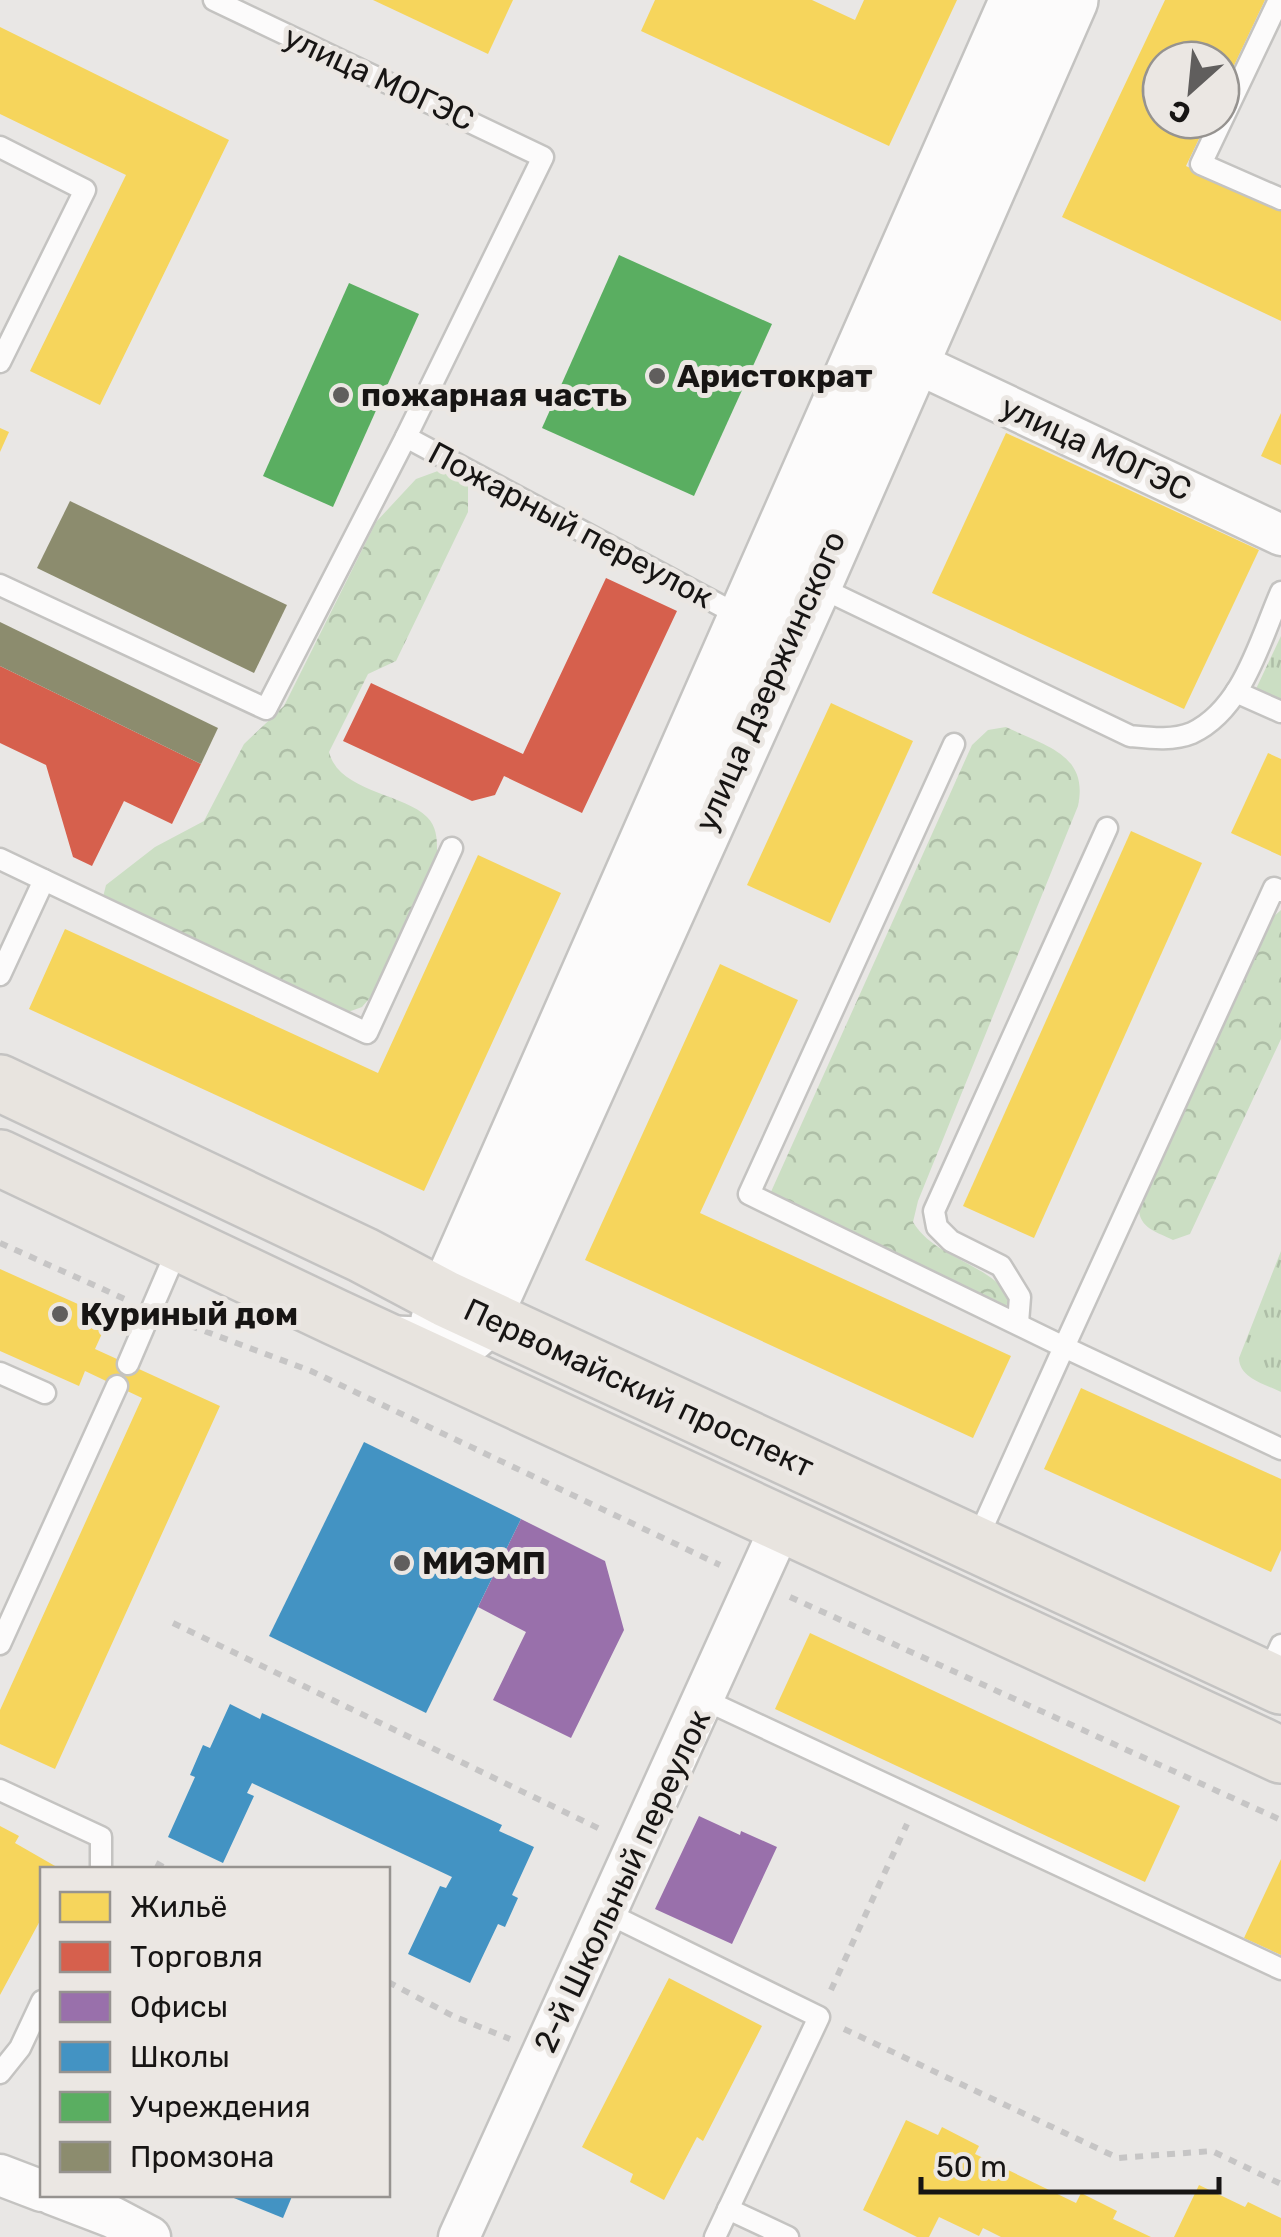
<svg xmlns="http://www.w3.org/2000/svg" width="1281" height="2237" viewBox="0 0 1281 2237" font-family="Rubik,sans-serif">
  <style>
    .grass { fill: url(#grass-tufts) }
    .forest { fill: url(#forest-crowns) }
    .homes { fill: #f6d55c }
    .shops { fill: #d6604d }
    .offices { fill: #9970ab }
    .schools { fill: #4393c3 }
    .public { fill: #5aae61 }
    .industry { fill: #8c8c6e }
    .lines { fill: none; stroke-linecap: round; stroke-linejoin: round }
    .service-casing { stroke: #c4c3c1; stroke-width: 25 }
    .minor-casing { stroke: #c4c3c1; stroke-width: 45 }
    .secondary-casing { stroke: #c4c3c1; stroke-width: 60 }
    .primary-casing { stroke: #c4c3c2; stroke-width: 60 }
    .path { stroke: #c6c5c5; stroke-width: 6; stroke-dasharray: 8 8; stroke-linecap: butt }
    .service { stroke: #fcfbfb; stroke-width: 20 }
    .minor { stroke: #fcfbfb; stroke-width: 40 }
    .secondary { stroke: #fcfbfb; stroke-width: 55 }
    .primary { stroke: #e8e4df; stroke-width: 55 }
    .poi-dot { fill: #605e5d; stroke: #ebe7e3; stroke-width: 4 }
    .labels { text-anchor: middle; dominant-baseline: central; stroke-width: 10; stroke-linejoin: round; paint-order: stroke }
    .street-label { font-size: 32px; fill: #171514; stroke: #ebe7e3 }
    .poi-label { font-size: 32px; font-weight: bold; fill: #171514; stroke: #ebe7e3; text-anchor: start }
  </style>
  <defs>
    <pattern id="grass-tufts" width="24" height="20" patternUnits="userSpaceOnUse" patternTransform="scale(2.5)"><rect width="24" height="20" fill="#cbdec3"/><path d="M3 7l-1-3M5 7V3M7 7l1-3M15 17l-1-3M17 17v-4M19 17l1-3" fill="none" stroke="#aebea7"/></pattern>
    <pattern id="forest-crowns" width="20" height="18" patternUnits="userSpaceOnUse" patternTransform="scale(2.5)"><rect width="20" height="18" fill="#cbdec3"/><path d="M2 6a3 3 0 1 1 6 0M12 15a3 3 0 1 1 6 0" fill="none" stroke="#aebea7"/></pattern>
  </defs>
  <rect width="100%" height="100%" fill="#e9e7e5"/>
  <g class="grass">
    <path d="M1281 636V703L1255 691Z"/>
    <path d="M1281 1251V1392C1265 1384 1239 1378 1239 1358Z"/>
  </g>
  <g class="forest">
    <path d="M446 468 468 483V512L396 661 368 674 329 752C339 792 403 793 427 817 438 828 437 842 437 855L374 993 362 1007 348 1012 115 909 103 897 106 885 155 847 204 821 244 744 284 706 376 522 416 479Z"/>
    <path d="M1006 727C1045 746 1089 754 1078 806L918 1201 913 1222C934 1257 984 1262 1009 1295L1006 1308 770 1194 972 745 988 730Z"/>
    <path d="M1281 910V1039L1190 1234 1173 1240C1157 1232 1138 1228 1139 1207L1273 917Z"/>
  </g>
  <g class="homes">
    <path d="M373 0H513L488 54Z"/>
    <path d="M655 0H812L855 20 864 0H957L889 146 641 31Z"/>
    <path d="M1165 0H1265L1221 93V60H1161V120H1208L1186 166 1281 211V321L1062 217Z"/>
    <path d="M0 27 229 140 100 405 30 371 126 175 0 114Z"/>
    <path d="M1281 413V465L1261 456Z"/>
    <path d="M0 428 9 432 0 452Z"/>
    <path d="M1006 433 1259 550 1184 709 932 593Z"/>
    <path d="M831 703 913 741 830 923 747 885Z"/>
    <path d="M1268 753 1281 759V856L1231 833Z"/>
    <path d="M1131 831 1202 863 1034 1238 963 1206Z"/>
    <path d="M478 855 561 893 424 1191 29 1009 65 929 378 1073Z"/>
    <path d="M720 964 798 1000 700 1213 1011 1356 973 1438 585 1260Z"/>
    <path d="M0 1269 109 1318 95 1349 220 1406 55 1769 0 1744V1710L142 1398 85 1371 79 1386 0 1351Z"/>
    <path d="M1081 1388 1281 1479V1550L1271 1572 1044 1469Z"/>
    <path d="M810 1633 1180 1806 1145 1882 775 1709Z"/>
    <path d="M0 1826 19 1836 15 1843 62 1870H42V1917L0 1995Z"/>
    <path d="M1281 1859V1955L1244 1938Z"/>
    <path d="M669 1978 762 2026 703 2141 697 2137 664 2200 630 2182 633 2174 582 2147Z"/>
    <path d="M906 2120 938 2135 942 2127 979 2146 975 2154 1076 2203 1081 2193 1117 2211 1113 2219 1151 2237H1001L983 2228 979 2236 939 2217 929 2237H917L863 2210Z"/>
    <path d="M1199 2185 1245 2207 1248 2202 1281 2218V2237H1174Z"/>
  </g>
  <g class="shops">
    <path d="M606 578 677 611 582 813 504 776 495 795 472 801 343 741 371 683 523 754Z"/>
    <path d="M0 666 201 764 172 824 124 801 92 866 73 857 46 765 0 743Z"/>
  </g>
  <g class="offices">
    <path d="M521 1519 605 1561 624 1630 571 1738 493 1700 526 1632 478 1607Z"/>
    <path d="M699 1816 740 1835 741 1831 777 1847 732 1944 655 1909Z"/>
  </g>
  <g class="schools">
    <path d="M364 1442 521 1519 426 1713 269 1636Z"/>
    <path d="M230 1704 260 1719 262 1713 502 1825 499 1831 534 1847 512 1895 518 1898 505 1927 498 1924 470 1983 408 1954 440 1886 446 1888 452 1877 252 1783 247 1793 254 1796 223 1863 168 1837 195 1777 190 1775 203 1745 210 1748Z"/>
    <path d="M224 2194H293L283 2218Z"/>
  </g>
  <g class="public">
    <path d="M619 255 772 324 694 496 542 428Z"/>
    <path d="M349 283 419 314 333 507 263 476Z"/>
  </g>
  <g class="industry">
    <path d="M70 501 287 605 254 673 37 568Z"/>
    <path d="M0 622 218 728 201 764 0 666Z"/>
  </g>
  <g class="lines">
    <defs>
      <g id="service">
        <path d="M214 0 543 157 406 437 742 617"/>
        <path d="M1279 0 1201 164 1281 199"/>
        <path d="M0 147 85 190 0 362"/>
        <path d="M0 585 266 709 406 437"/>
        <path d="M815 585 1130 736C1150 738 1173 741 1192 733 1243 709 1260 640 1281 592"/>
        <path d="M1236 692 1281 712"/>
        <path d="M954 744 749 1194 1064 1347 976 1542"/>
        <path d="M0 859 44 880"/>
        <path d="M1281 891 1274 888 1064 1347 1281 1449"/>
        <path d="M0 975 44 880 367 1033 452 848"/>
        <path d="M1018 1323 1020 1297 1001 1266 951 1241 937 1227 934 1211 1107 828"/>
        <path d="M128 1364 180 1243"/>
        <path d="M0 1373 45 1393"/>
        <path d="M0 1644 117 1386"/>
        <path d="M1267 1677 1281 1645"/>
        <path d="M705 1700 1281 1969"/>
        <path d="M0 1790 101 1837V1870"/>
        <path d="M607 1913 819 2017 715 2237"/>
        <path d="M0 2073 20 2048 42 2001"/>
        <path d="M728 2209 788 2237"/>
      </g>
      <g id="minor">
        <path d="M912 361 1281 535"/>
        <path d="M0 2175 42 2191"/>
        <path d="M52 2194 112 2217 150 2237"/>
        <path d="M459 2237 782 1524"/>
      </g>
      <g id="secondary">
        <path d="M448 1343 439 1320 446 1299 1018 0"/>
        <path d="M395 1344C431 1345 465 1351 484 1316L814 584 1070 0"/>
      </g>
      <g id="primary">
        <path d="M0 1083 363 1255 446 1299 1281 1686"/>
        <path d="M0 1158 335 1317 1281 1755"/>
      </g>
    </defs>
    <use href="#service" class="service-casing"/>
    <use href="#minor" class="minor-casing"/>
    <use href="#secondary" class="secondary-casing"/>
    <use href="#primary" class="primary-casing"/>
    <g class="path">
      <path d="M0 1243 127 1300"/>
      <path d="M175 1320 311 1371 720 1565"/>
      <path d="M790 1597 1281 1820"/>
      <path d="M173 1623 600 1829"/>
      <path d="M156 1863 169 1870"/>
      <path d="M388 1982 453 2016 510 2039"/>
      <path d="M831 1990 907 1824"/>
      <path d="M844 2029 1118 2158 1212 2151 1281 2184"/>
    </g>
    <use href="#service" class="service"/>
    <use href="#minor" class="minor"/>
    <use href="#secondary" class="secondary"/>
    <use href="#primary" class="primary"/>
  </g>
  <g class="poi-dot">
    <circle cx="657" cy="376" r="10"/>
    <circle cx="341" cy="395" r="10"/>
    <circle cx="60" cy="1314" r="10"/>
    <circle cx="402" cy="1563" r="10"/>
  </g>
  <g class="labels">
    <g class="street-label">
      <text transform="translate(379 78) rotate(25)">улица МОГЭС</text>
      <text transform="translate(1096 448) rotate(25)">улица МОГЭС</text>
      <text transform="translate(571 525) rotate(28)">Пожарный переулок</text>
      <text transform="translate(770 681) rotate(-66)">улица Дзержинского</text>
      <text transform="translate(639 1388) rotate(25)">Первомайский проспект</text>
      <text transform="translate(622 1881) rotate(-65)">2-й Школьный переулок</text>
    </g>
    <g class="poi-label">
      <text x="677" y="376">Аристократ</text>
      <text x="361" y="395">пожарная часть</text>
      <text x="80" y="1314">Куриный дом</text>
      <text x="422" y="1563">МИЭМП</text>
    </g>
  </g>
  <rect x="40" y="1867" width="350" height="330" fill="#ebe7e3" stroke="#969390" stroke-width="2.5"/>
  <rect x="60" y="1892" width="50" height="30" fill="#f6d55c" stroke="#969390" stroke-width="2.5"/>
  <text x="130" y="1917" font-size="30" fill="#171514">Жильё</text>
  <rect x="60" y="1942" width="50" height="30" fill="#d6604d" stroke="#969390" stroke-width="2.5"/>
  <text x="130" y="1967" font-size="30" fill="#171514">Торговля</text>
  <rect x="60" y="1992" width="50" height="30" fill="#9970ab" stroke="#969390" stroke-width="2.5"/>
  <text x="130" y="2017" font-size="30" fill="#171514">Офисы</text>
  <rect x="60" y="2042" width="50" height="30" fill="#4393c3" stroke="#969390" stroke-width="2.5"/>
  <text x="130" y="2067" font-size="30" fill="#171514">Школы</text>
  <rect x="60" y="2092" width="50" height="30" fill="#5aae61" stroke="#969390" stroke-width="2.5"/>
  <text x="130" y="2117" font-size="30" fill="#171514">Учреждения</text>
  <rect x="60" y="2142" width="50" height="30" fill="#8c8c6e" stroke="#969390" stroke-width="2.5"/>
  <text x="130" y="2167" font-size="30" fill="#171514">Промзона</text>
  <g transform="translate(1191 90) rotate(207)"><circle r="48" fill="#ebe7e3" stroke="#969390" stroke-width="2.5"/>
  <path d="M0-8L18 38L0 25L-18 38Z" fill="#605e5d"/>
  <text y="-15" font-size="28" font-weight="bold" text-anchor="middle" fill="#171514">С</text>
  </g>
  <path d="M921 2177v15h298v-15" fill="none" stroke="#171514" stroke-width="5"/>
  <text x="936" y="2177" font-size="30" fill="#171514" stroke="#ebe7e3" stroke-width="8" paint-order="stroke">50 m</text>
</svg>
